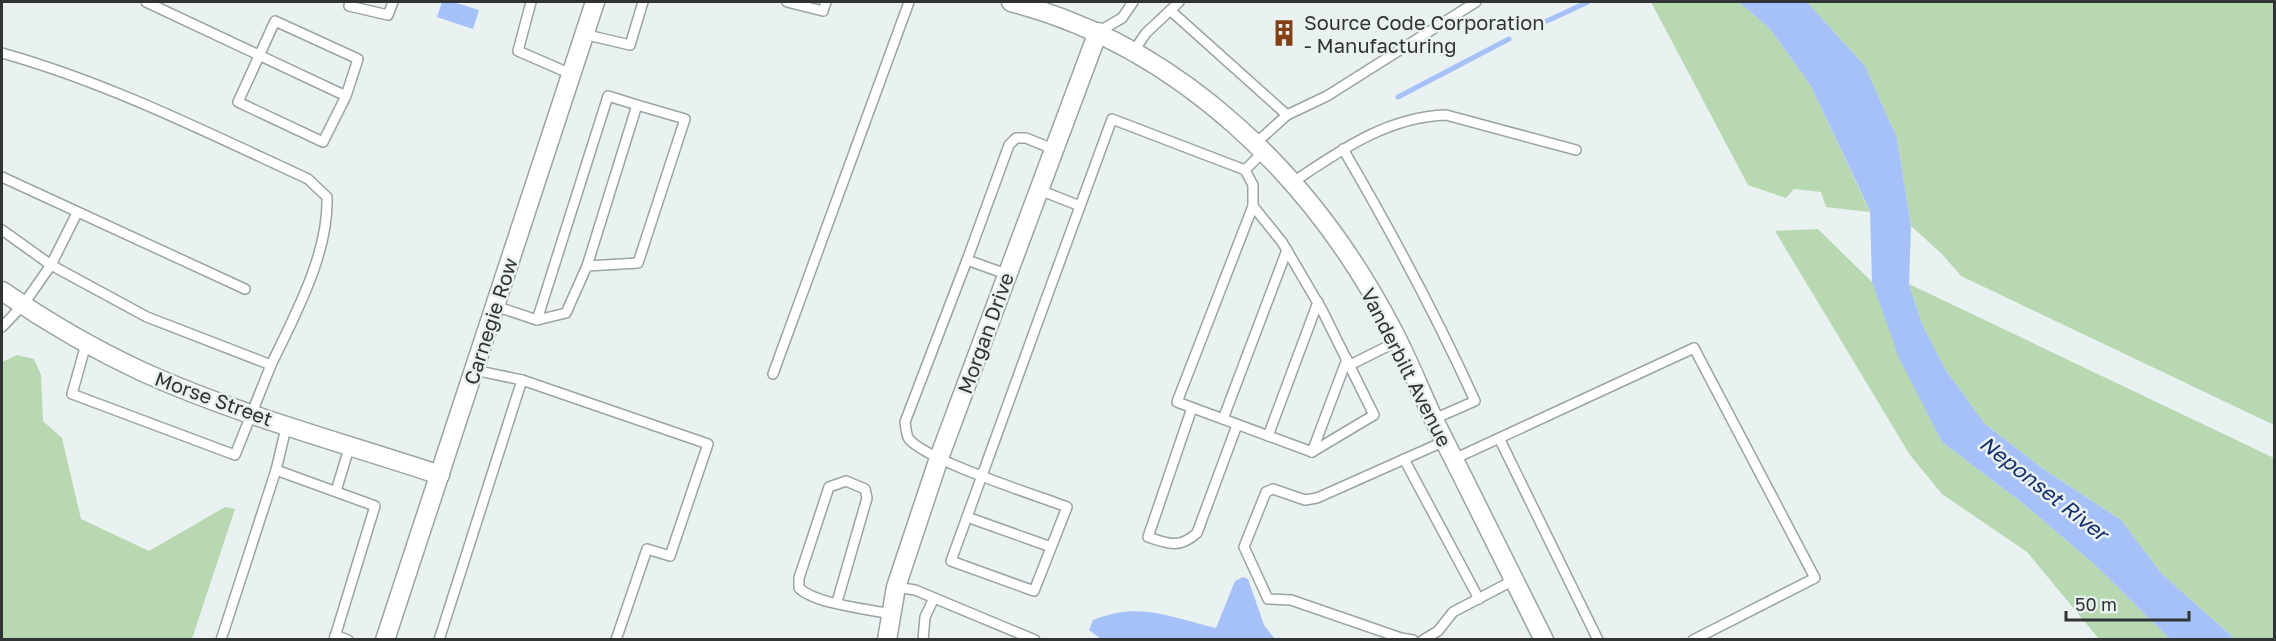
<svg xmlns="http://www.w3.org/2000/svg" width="2276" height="641" viewBox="0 0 2276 641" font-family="'Golos Text',sans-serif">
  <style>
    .green { fill: #b8d8b2 }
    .water { fill: #a6c1f8 }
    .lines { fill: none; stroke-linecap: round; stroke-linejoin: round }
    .stream { stroke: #a6c1f8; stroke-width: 5 }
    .lane-casing { stroke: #9ca3a4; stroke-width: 12 }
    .street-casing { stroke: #9ca3a4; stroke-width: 21 }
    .lane { stroke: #fff; stroke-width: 9 }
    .street { stroke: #fff; stroke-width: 18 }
    .labels { text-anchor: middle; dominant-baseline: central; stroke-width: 5; stroke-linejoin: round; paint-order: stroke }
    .poi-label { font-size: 20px; fill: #313434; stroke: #e9f1f1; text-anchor: start }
    .street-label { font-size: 20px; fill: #313434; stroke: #e9f1f1 }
    .water-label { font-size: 21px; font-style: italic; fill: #16306e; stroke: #e9f1f1 }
  </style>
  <rect width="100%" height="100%" fill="#e9f1f1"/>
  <g class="green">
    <path d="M1651 2H1739L1770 29 1811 86 1870 212 1826 207 1821 192 1794 189 1786 198 1748 185Z"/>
    <path d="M1807 2H2274V425L1961 276 1942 254 1911 226 1897 138 1865 66Z"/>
    <path d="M1818 229 1872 282 1900 358 1942 442 2025 505 2095 565 2170 639H2099L2027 552 1942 494 1910 455 1775 231Z"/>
    <path d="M1909 284 2274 458V639H2235L2162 574 2121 520 2042 468 1985 424 1945 369 1922 324Z"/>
    <path d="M17 355 34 359 41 375 43 421 62 438 81 519 149 551 225 507 235 509 192 639H2V362Z"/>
  </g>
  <g class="water">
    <path d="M442 2H453L479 10 473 29 437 17Z"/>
    <path d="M1739 2H1807L1865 66 1897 138 1911 226 1909 284 1922 324 1945 369 1985 424 2042 468 2121 520 2162 574 2235 639H2170L2095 565 2025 505 1942 442 1899 358 1872 282 1870 211 1811 86 1770 29Z"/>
    <path d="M1243 577 1248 579 1264 625 1275 639H1101L1089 630 1093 620C1140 601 1169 617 1216 628L1235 581Z"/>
  </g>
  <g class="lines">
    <g class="stream">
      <path d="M1547 21 1588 2"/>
      <path d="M1398 97 1509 39"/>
    </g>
    <defs>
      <g id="lane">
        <path d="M146 2 346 96 323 142 238 102 275 21 358 59 346 96"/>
        <path d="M350 2 349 6 388 15 393 2"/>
        <path d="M531 2 518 51 571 74"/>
        <path d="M787 2 823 11 826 2"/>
        <path d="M1171 11 1287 115"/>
        <path d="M1098 32 1122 18 1133 2"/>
        <path d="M583 34 630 45 643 2"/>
        <path d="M1133 52 1146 33 1179 2"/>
        <path d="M2 53C109 83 208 133 308 179L327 197C329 253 295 315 271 365"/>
        <path d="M1256 143 1287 115 1327 96 1476 2"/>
        <path d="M1343 149C1391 231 1436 315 1475 401L1434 419"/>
        <path d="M1245 170 1264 151"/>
        <path d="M2 177 245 289"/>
        <path d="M1293 182C1341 150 1387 117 1446 115L1576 150"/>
        <path d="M1037 189 1080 206"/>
        <path d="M1253 206 1177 402 1312 452"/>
        <path d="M2 230 51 265 147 317 271 365 235 455 72 394 86 344"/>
        <path d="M967 260 905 422C906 427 906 435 909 439 927 461 1036 495 1067 507L1034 591 951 561C1004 414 1058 266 1112 119L1245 170 1253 185V206L1282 242 1322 310 1374 415 1312 452"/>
        <path d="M1006 274 967 260 1009 145 1016 138H1026L1053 149"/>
        <path d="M495 306 537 320 566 313 587 266 637 105 685 119 638 263 587 266"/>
        <path d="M537 320 608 96 637 105"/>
        <path d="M2 327 23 305 51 265 77 213"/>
        <path d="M1350 365 1398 341"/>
        <path d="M474 370 522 380 708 444 670 556 647 549 616 640"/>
        <path d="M773 374 909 2"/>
        <path d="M1192 408 1148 537C1169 544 1179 549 1197 533L1237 425"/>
        <path d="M1223 419 1287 250"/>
        <path d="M287 424 276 470 375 506 334 640"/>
        <path d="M1268 436 1318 302"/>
        <path d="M1500 440 1598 640"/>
        <path d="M1312 452 1347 359"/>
        <path d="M1404 459 1479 599"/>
        <path d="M1454 459 1694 348 1815 578 1693 640"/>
        <path d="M336 491 350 445"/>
        <path d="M967 517 1051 547"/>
        <path d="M896 587 915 590 1035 640"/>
        <path d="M837 602 867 498 865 489 846 481 829 487 799 578V588C815 604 868 609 891 614"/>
        <path d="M335 635 348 640"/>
        <path d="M221 640 276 470"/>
        <path d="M439 640 522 380"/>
        <path d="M923 640 925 617 934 598"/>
        <path d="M1413 640 1401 638 1291 600 1268 599 1244 547 1266 492 1273 489 1305 500 1317 498 1445 441"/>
        <path d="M1423 640 1438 631 1453 612 1514 580"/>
      </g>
      <g id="street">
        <path d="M1011 2C1180 46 1313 177 1392 329 1408 359 1420 390 1434 420 1471 493 1507 566 1544 640"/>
        <path d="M2 291C47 322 93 349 143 372 238 415 341 442 440 475"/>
        <path d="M385 640 595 2"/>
        <path d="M887 640 896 587 939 458 1098 32"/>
      </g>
    </defs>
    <use href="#lane" class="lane-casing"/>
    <use href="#street" class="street-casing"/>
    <use href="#lane" class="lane"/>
    <use href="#street" class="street"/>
  </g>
  <defs>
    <symbol id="building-bare" viewBox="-9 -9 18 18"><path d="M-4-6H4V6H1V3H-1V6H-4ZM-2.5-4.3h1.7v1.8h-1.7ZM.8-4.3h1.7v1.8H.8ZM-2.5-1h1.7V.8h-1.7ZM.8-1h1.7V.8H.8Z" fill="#844014" stroke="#e9f1f1" stroke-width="2.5" paint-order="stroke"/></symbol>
  </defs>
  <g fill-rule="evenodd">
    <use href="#building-bare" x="1265" y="14" width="38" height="38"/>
  </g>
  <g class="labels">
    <g class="poi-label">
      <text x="1304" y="22">Source Code Corporation<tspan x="1304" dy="23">- Manufacturing</tspan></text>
    </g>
    <g class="street-label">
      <text transform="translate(490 321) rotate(-72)">Carnegie Row</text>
      <text transform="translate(985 333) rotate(-70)">Morgan Drive</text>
      <text transform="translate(1407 367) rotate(63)">Vanderbilt Avenue</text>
      <text transform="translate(214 398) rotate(20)">Morse Street</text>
    </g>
    <g class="water-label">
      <text transform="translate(2044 488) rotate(38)">Neponset River</text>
    </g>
  </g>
  <rect width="2276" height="641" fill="none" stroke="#313434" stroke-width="6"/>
  <path d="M2066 611v9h123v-9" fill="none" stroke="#313434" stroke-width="3"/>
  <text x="2075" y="611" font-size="18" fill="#313434" stroke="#e9f1f1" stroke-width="4.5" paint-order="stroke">50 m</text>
</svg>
